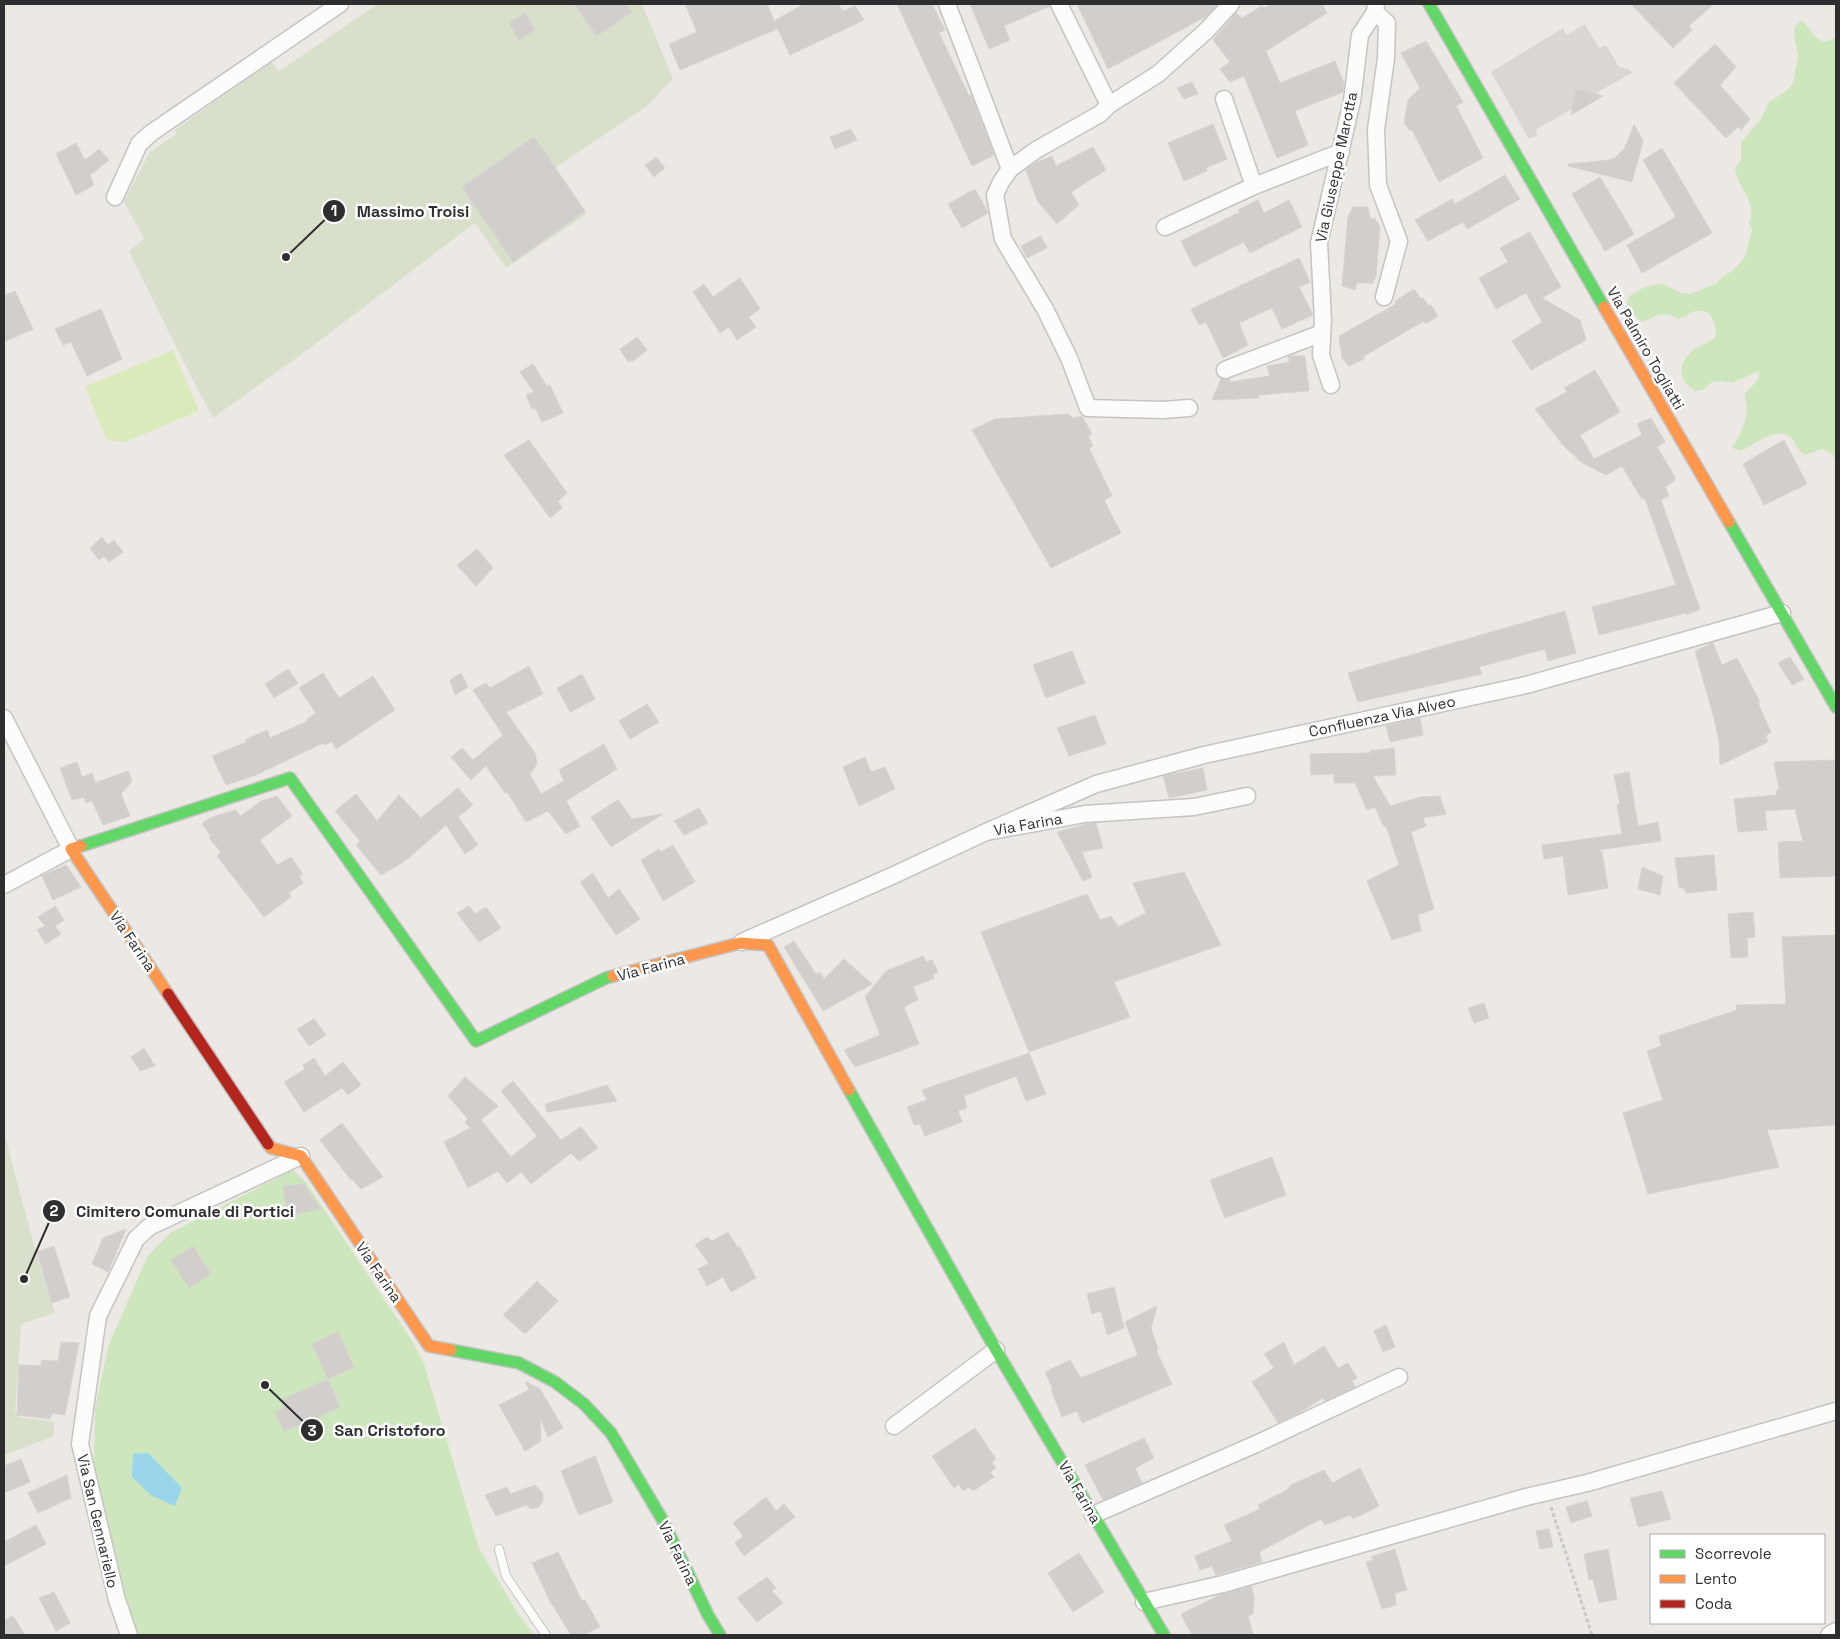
<svg xmlns="http://www.w3.org/2000/svg" width="1840" height="1639" viewBox="0 0 1840 1639" font-family="'Space Grotesk',sans-serif">
  <style>
    .green { fill: #cee6be }
    .cemetery { fill: #d8e0cc }
    .pitch { fill: #d9eabb }
    .plaza { fill: #dad6d2 }
    .water { fill: #99d6ec }
    .building { fill: #d1cecb; stroke: #d7d4d0 }
    .lines { fill: none; stroke-linecap: round; stroke-linejoin: round }
    .lane-casing { stroke: #c5c4c5; stroke-width: 10 }
    .street-casing { stroke: #c5c4c5; stroke-width: 19 }
    .fast-casing { stroke: #c5c4c5; stroke-width: 14 }
    .slow-casing { stroke: #c5c4c5; stroke-width: 14 }
    .jam-casing { stroke: #c5c4c5; stroke-width: 14 }
    .path { stroke: #c9c9c8; stroke-width: 3; stroke-dasharray: 4 2.5; stroke-linecap: butt }
    .lane { stroke: #fcfcfb; stroke-width: 8 }
    .street { stroke: #fcfcfb; stroke-width: 16 }
    .fast { stroke: #63d668; stroke-width: 11 }
    .slow { stroke: #ff974d; stroke-width: 11 }
    .jam { stroke: #b3261e; stroke-width: 11 }
    .labels { text-anchor: middle; dominant-baseline: central; stroke-width: 5; stroke-linejoin: round; paint-order: stroke }
    .street-label { font-size: 15px; fill: #2e2e2e; stroke: #fff }
    .leader { fill: none; stroke: #2e2e2e; stroke-width: 2 }
    .callout-dot { fill: #2e2e2e; stroke: #fff; stroke-width: 2 }
    .mark-label { font-size: 15px; text-anchor: middle; font-weight: bold; fill: #fff }
    .callout-label { font-size: 16px; text-anchor: middle; font-weight: bold; fill: #2e2e2e; stroke: #fff; stroke-width: 5; stroke-linejoin: round; paint-order: stroke }
  </style>
  <rect width="100%" height="100%" fill="#ece8e4"/>
  <g class="green">
    <path d="M1802 20 1815 36 1823 42 1836 38V460L1832 454 1823 449 1805 455C1796 449 1798 447 1793 440 1782 423 1755 444 1741 451L1732 448C1743 429 1751 416 1744 394L1758 380 1759 371 1732 383 1722 381 1712 382 1705 389 1695 391C1678 380 1677 366 1692 351 1700 344 1709 344 1716 336 1716 325 1712 308 1696 311 1691 312 1686 317 1678 319 1662 309 1657 317 1641 322L1627 307 1628 297 1644 287 1654 285 1663 284 1681 293 1691 294 1717 283 1723 276 1732 271 1745 257 1752 229 1749 223C1758 201 1738 190 1735 168L1741 160V142L1761 119 1769 102 1786 91 1793 84 1798 56 1794 35 1795 26Z"/>
    <path d="M293 1170 305 1181 409 1336 423 1361 479 1548 517 1612 534 1635H137L124 1601 94 1466 95 1409 108 1347 147 1257 170 1233Z"/>
  </g>
  <g class="cemetery">
    <path d="M378 4H642L673 79 647 106 555 168 587 214 506 268 475 223 310 348 213 418 173 341 129 251 144 239 124 202 149 153 176 134 175 130 271 61 279 71Z"/>
    <path d="M4 1132 34 1246 55 1313 21 1324 15 1411 19 1417 54 1422V1436L4 1455Z"/>
  </g>
  <path class="pitch" d="M173 350 199 411 125 442 107 440 85 387Z"/>
  <path class="plaza" d="M1585 24 1599 48 1606 45 1619 67 1629 69 1632 73 1594 94 1576 89 1572 109 1535 130 1538 135 1529 139 1491 72 1563 28 1567 35Z"/>
  <path class="water" d="M148 1453 182 1488 175 1506 152 1496 132 1477 133 1454Z"/>
  <g class="building">
    <path d="M574 4H626L632 12 597 36Z"/>
    <path d="M685 4H767L777 29 680 70 669 44 697 32Z"/>
    <path d="M804 4H838L843 11 855 6 864 20 790 55 774 21Z"/>
    <path d="M897 4H932L945 30 939 33 969 96 971 95 994 155 972 166Z"/>
    <path d="M970 4H1049L1050 6 1004 26 1010 40 989 49Z"/>
    <path d="M1077 4H1218L1205 17 1108 69Z"/>
    <path d="M1272 4H1322L1327 13 1266 51 1280 83 1335 61 1344 83 1343 92 1295 111 1308 145 1277 158 1244 76 1230 82 1220 69 1230 62 1213 40 1236 13 1242 18 1262 6 1264 8Z"/>
    <path d="M1631 4H1714L1689 26 1692 30 1673 48Z"/>
    <path d="M525 13 535 30 519 40 509 23Z"/>
    <path d="M1426 41 1463 102 1456 106 1483 158 1439 182 1412 130 1410 131 1404 123 1408 100 1420 88 1401 53Z"/>
    <path d="M1715 44 1736 67 1720 85 1750 119 1741 130 1738 127 1726 138 1674 83Z"/>
    <path d="M1192 82 1198 94 1184 99 1177 88Z"/>
    <path d="M1576 89 1603 96 1571 115Z"/>
    <path d="M1213 124 1227 159 1206 168 1207 171 1184 181 1168 143Z"/>
    <path d="M1634 124 1643 141 1632 182 1568 166V164L1609 160 1616 157 1624 149 1629 138Z"/>
    <path d="M851 129 857 140 835 149 830 137Z"/>
    <path d="M534 137 585 211 513 262 462 187Z"/>
    <path d="M76 143 85 160 99 149 109 160 90 175 94 185 76 195 56 154Z"/>
    <path d="M1093 147 1106 170 1071 192 1079 205 1057 224 1038 202 1026 170 1035 163 1052 156 1056 166Z"/>
    <path d="M1662 148 1712 233 1642 273 1627 245 1676 217 1643 160Z"/>
    <path d="M656 157 665 168 654 177 645 165Z"/>
    <path d="M1505 175 1520 199 1467 229 1463 222 1428 241 1415 220 1452 199 1455 204Z"/>
    <path d="M1600 177 1634 234 1605 251 1572 194Z"/>
    <path d="M975 189 988 213 962 228 948 204Z"/>
    <path d="M1258 200 1264 213 1289 200 1302 227 1250 253 1244 242 1194 267 1181 241 1240 212 1238 210Z"/>
    <path d="M1353 207H1368L1370 218 1375 219 1380 227 1376 276 1373 283H1357L1355 290 1342 286 1348 217Z"/>
    <path d="M1530 232 1561 287 1542 298 1580 320 1586 340 1531 370 1512 341 1542 322 1526 293 1496 309 1479 278 1508 262 1500 248Z"/>
    <path d="M1041 236 1047 248 1027 258 1021 246Z"/>
    <path d="M1299 258 1310 282 1299 287 1313 315 1282 329 1272 308 1239 323 1248 345 1223 358 1206 322 1199 325 1191 309Z"/>
    <path d="M740 278 760 309 749 317 756 327 737 340 729 327 720 333 693 292 704 284 713 297Z"/>
    <path d="M1414 289 1421 299 1423 298 1429 306 1431 305 1438 316 1426 324 1424 321 1364 356V359L1349 366 1342 358 1339 336 1396 304 1395 301Z"/>
    <path d="M15 291 33 329 4 342V296Z"/>
    <path d="M101 309 122 359 87 376 71 342 63 345 55 329Z"/>
    <path d="M637 337 647 350 632 362 630 360 628 362 620 349Z"/>
    <path d="M1289 356H1305L1309 391 1258 395 1259 398 1212 400 1221 379H1229L1230 382 1270 376 1267 366 1289 362Z"/>
    <path d="M533 364 547 386 550 385 563 413 542 422 535 408 532 409 526 395 534 392 520 372Z"/>
    <path d="M1595 370 1620 412 1580 435 1594 459 1642 435 1637 424 1651 418 1665 442 1657 447 1675 477 1673 482 1665 487 1669 496 1661 500 1700 609 1687 615 1686 613 1599 635 1592 607 1676 585 1645 499 1641 498 1622 466 1606 475 1581 462 1563 445 1535 409 1567 392 1564 388Z"/>
    <path d="M1067 414 1073 418 1082 416 1092 434 1088 436 1093 446 1089 448 1112 496 1104 500 1121 533 1051 568 972 430 995 419Z"/>
    <path d="M529 440 567 493 558 501 562 508 550 518 504 455Z"/>
    <path d="M1784 440 1807 484 1764 505 1743 464Z"/>
    <path d="M102 537 108 545 114 540 123 552 109 562 104 556 99 560 90 548Z"/>
    <path d="M477 549 493 568 476 586 457 565Z"/>
    <path d="M1565 611 1576 653 1548 661 1545 649 1479 667 1482 674 1358 702 1348 673Z"/>
    <path d="M1713 643 1722 665 1737 658 1760 702 1758 703 1771 732 1766 736 1768 742 1720 765 1719 740 1714 718 1695 651Z"/>
    <path d="M1072 651 1085 683 1046 698 1033 665Z"/>
    <path d="M1790 657 1804 679 1792 685 1778 663Z"/>
    <path d="M529 666 543 694 506 712 535 753 537 764 530 774 541 794 564 781 559 770 604 744 617 769 566 801 580 826 566 834 548 811 526 822 507 792 505 793 486 766 471 780 451 757 462 748 473 760 503 735 473 690 486 683 490 688Z"/>
    <path d="M288 669 298 683 274 698 265 684Z"/>
    <path d="M323 673 339 698 373 676 395 710 336 749 332 742 324 745 323 743 256 775 226 785 212 756 247 742 245 740 267 730 270 738 308 721 307 719 316 713 299 688Z"/>
    <path d="M461 673 468 687 455 695 450 680Z"/>
    <path d="M582 674 595 699 570 712 557 688Z"/>
    <path d="M647 704 659 722 630 739 619 721Z"/>
    <path d="M1095 715 1106 744 1069 756 1057 728Z"/>
    <path d="M1420 718 1423 735 1390 742 1386 726Z"/>
    <path d="M1394 748 1396 775 1373 776 1390 806 1421 797 1440 796 1446 814 1423 818 1426 826 1411 832 1434 909 1418 915 1421 931 1392 940 1367 881 1399 865 1386 826 1384 827 1375 807 1367 810 1355 783H1334V774L1311 775 1310 754 1370 753V751Z"/>
    <path d="M865 757 871 772 885 767 895 789 859 806 843 767Z"/>
    <path d="M1836 760V876L1780 878 1778 842 1803 841 1795 809 1765 811 1767 830 1738 832 1734 799 1777 795 1776 790H1779L1774 762Z"/>
    <path d="M77 762 82 777 92 773 95 783 128 771 132 781 121 794 130 816 103 825 92 801 86 803 84 797 72 800 60 768Z"/>
    <path d="M1203 768 1207 790 1169 798 1163 776Z"/>
    <path d="M1629 772 1638 826 1658 822 1661 841 1598 850 1602 852 1608 888 1568 895 1563 856 1544 859 1542 845 1622 834 1617 805 1620 804 1614 775Z"/>
    <path d="M458 788 473 805 458 817 478 845 465 854 446 825 405 861 381 875 356 845 360 841 335 811 356 794 377 821 399 795 421 818Z"/>
    <path d="M277 796 292 816 260 840 277 865 291 857 303 874 299 876 303 883 289 893 291 897 264 917 217 856 221 852 209 838 211 836 202 824 209 818 235 810 241 816 261 801Z"/>
    <path d="M618 800 632 819 663 814 611 847 591 817Z"/>
    <path d="M699 808 708 823 684 835 674 821Z"/>
    <path d="M1096 823 1103 848 1082 852 1092 877 1083 881 1057 832 1087 824Z"/>
    <path d="M673 845 695 882 663 901 641 860 659 849 661 852Z"/>
    <path d="M1714 855 1717 890 1686 893 1684 888H1679L1675 858Z"/>
    <path d="M66 865 81 887 53 900 42 876Z"/>
    <path d="M1642 867 1663 876 1660 895 1638 889Z"/>
    <path d="M1184 872 1221 945 1114 982 1130 1017 1029 1052 981 932 1087 894 1100 920 1111 916 1118 927 1146 913 1133 883Z"/>
    <path d="M593 873 608 898 619 889 640 919 616 935 580 882Z"/>
    <path d="M55 906 64 920 55 926 61 934 46 944 37 930 45 926 38 917Z"/>
    <path d="M469 906 475 914 486 907 501 928 479 942 457 913Z"/>
    <path d="M1753 912 1755 937 1747 938 1748 957 1731 958 1728 914Z"/>
    <path d="M1836 935V1125L1767 1130 1779 1167 1648 1194 1623 1113 1663 1100 1647 1051 1661 1046 1659 1036 1737 1010 1736 1005 1786 1004 1782 937Z"/>
    <path d="M794 941 816 974 820 972 824 979 844 959 872 984 823 1011 784 947Z"/>
    <path d="M923 956 926 962 932 960 938 972 933 974 934 978 913 987 918 1000 904 1007 919 1044 855 1067 844 1050 880 1035 865 997 886 971Z"/>
    <path d="M1484 1003 1489 1018 1474 1023 1468 1008Z"/>
    <path d="M314 1019 326 1035 309 1046 297 1029Z"/>
    <path d="M144 1048 155 1066 140 1071 131 1057Z"/>
    <path d="M1029 1053 1046 1094 1026 1101 1016 1076 964 1096 967 1108 958 1111 962 1122 925 1136 920 1124 914 1125 907 1107 927 1100 922 1090Z"/>
    <path d="M314 1058 325 1076 343 1062 361 1085 348 1095 342 1088 304 1112 284 1082 305 1069 303 1065Z"/>
    <path d="M465 1077 498 1106 481 1120 511 1157 537 1136 501 1091 513 1081 561 1140 581 1127 598 1148 579 1161 571 1153 531 1184 521 1172 507 1183 498 1171 468 1188 444 1142 470 1128 465 1122 468 1119 448 1096Z"/>
    <path d="M607 1085 617 1101 547 1112 545 1104Z"/>
    <path d="M342 1123 383 1177 361 1189 352 1179 351 1180 320 1140Z"/>
    <path d="M1272 1157 1286 1195 1225 1218 1210 1180Z"/>
    <path d="M304 1184 321 1209 287 1216 283 1186Z"/>
    <path d="M126 1229 108 1272 92 1264 103 1238Z"/>
    <path d="M728 1232 737 1247H740L756 1278 731 1292 723 1277 707 1286 698 1269 709 1263 695 1245 707 1237 712 1241Z"/>
    <path d="M54 1246 70 1297 52 1303 37 1252Z"/>
    <path d="M193 1246 211 1274 189 1288 171 1260Z"/>
    <path d="M537 1281 558 1301 525 1334 503 1315Z"/>
    <path d="M1114 1287 1124 1328 1107 1335 1101 1311 1092 1314 1087 1294Z"/>
    <path d="M1157 1306 1151 1328 1158 1349 1156 1350 1172 1384 1082 1423 1077 1411 1062 1417 1051 1389H1053L1045 1372 1070 1360 1081 1378 1138 1355 1125 1322Z"/>
    <path d="M1386 1325 1395 1347 1383 1352 1374 1331Z"/>
    <path d="M338 1332 354 1367 328 1379 312 1344Z"/>
    <path d="M61 1342 79 1343 65 1415 52 1413 50 1419 17 1415 19 1365 41 1366 42 1360 58 1361Z"/>
    <path d="M1284 1342 1294 1365 1324 1346 1338 1368 1348 1363 1357 1378 1352 1381 1355 1387 1325 1401 1323 1398 1300 1412 1278 1423 1252 1382 1274 1368 1264 1354Z"/>
    <path d="M328 1379 340 1407 284 1432 275 1412 284 1408 281 1400Z"/>
    <path d="M525 1381 540 1389 563 1428 548 1437 540 1417 541 1441 525 1451 499 1405 529 1390Z"/>
    <path d="M975 1428 996 1459 992 1462 996 1468 990 1472 994 1477 973 1491 969 1487 963 1491 959 1484 954 1488 932 1456Z"/>
    <path d="M1144 1438 1154 1458 1135 1468 1142 1483 1103 1500 1085 1465Z"/>
    <path d="M595 1456 613 1502 579 1515 561 1471Z"/>
    <path d="M21 1459 30 1482 4 1493V1466Z"/>
    <path d="M1360 1468 1379 1506 1353 1519 1350 1515 1325 1525 1321 1519 1259 1552 1262 1562 1216 1575 1212 1566 1200 1570 1195 1556 1232 1541 1224 1525 1260 1509 1258 1505 1290 1488 1289 1486 1324 1470 1332 1483Z"/>
    <path d="M67 1475 71 1498 38 1513 28 1493Z"/>
    <path d="M535 1485 543 1493V1501L539 1507 531 1509 526 1505 496 1516 485 1495 507 1487 510 1494Z"/>
    <path d="M1662 1491 1671 1519 1638 1527 1630 1498Z"/>
    <path d="M766 1497 776 1511 784 1504 795 1517 744 1556 735 1543 743 1536 733 1523Z"/>
    <path d="M1587 1501 1592 1516 1571 1523 1566 1507Z"/>
    <path d="M36 1525 46 1544 4 1566V1542Z"/>
    <path d="M1549 1529 1553 1547 1540 1549 1536 1531Z"/>
    <path d="M1395 1549 1407 1590 1395 1593 1396 1605 1382 1609 1366 1562 1373 1560 1371 1557Z"/>
    <path d="M1608 1549 1617 1599 1599 1603 1593 1579 1589 1580 1584 1554Z"/>
    <path d="M558 1552 582 1601 585 1600 600 1627 583 1635H571L550 1601 532 1563Z"/>
    <path d="M1079 1553 1104 1592 1073 1612 1048 1573Z"/>
    <path d="M767 1577 776 1588 772 1591 783 1603 757 1622 737 1598Z"/>
    <path d="M1251 1586 1254 1597 1253 1614 1248 1616 1253 1635H1192L1181 1614 1222 1594Z"/>
    <path d="M54 1592 70 1623 56 1631 39 1598Z"/>
    <path d="M13 1616 25 1635H4V1620Z"/>
  </g>
  <g class="lines">
    <defs>
      <path id="lane" d="M499 1549 506 1576 546 1635"/>
      <g id="street">
        <path d="M947 4 1010 169"/>
        <path d="M1059 4 1109 105 1158 74 1206 31 1231 4"/>
        <path d="M1375 12 1387 23 1386 58 1376 130 1378 185 1399 241 1384 297"/>
        <path d="M1224 99 1254 186"/>
        <path d="M1109 105 1100 114 1036 150 1010 169 1001 182 995 195 1003 239 1045 309 1069 358 1088 408 1163 410 1189 408"/>
        <path d="M115 197 139 144 151 133 340 4"/>
        <path d="M1165 227 1254 186 1341 152"/>
        <path d="M1225 370 1322 333"/>
        <path d="M1331 385 1321 355 1323 320 1319 243 1352 101 1360 35 1375 12 1376 4"/>
        <path d="M4 718 71 849 4 885"/>
        <path d="M986 832 1096 784 1204 755 1526 685 1782 613"/>
        <path d="M742 942 894 875 986 832 1085 814 1194 807 1247 796"/>
        <path d="M894 1426 996 1350"/>
        <path d="M1093 1515 1256 1444 1399 1377"/>
        <path d="M1144 1602 1223 1584 1526 1497 1587 1483 1836 1411"/>
        <path d="M129 1635 117 1600 80 1444 98 1316 136 1239 149 1227 301 1156"/>
        <path d="M1829 1635 1836 1631"/>
      </g>
      <g id="fast">
        <path d="M1429 4 1604 307"/>
        <path d="M1729 522 1836 707"/>
        <path d="M81 846 290 778 476 1041 606 978 613 976"/>
        <path d="M849 1090 996 1350 1164 1635"/>
        <path d="M451 1350 519 1363 555 1382 584 1404 611 1433 662 1519 708 1615 720 1635"/>
      </g>
      <g id="slow">
        <path d="M1604 307 1729 522"/>
        <path d="M81 846 71 849 168 994"/>
        <path d="M613 976 740 943 768 945 849 1090"/>
        <path d="M268 1144 271 1148 301 1156 429 1346 451 1350"/>
      </g>
      <path id="jam" d="M168 994 268 1144"/>
    </defs>
    <use href="#lane" class="lane-casing"/>
    <use href="#street" class="street-casing"/>
    <use href="#fast" class="fast-casing"/>
    <use href="#slow" class="slow-casing"/>
    <use href="#jam" class="jam-casing"/>
    <path class="path" d="M1551 1507 1592 1635"/>
    <use href="#lane" class="lane"/>
    <use href="#street" class="street"/>
    <use href="#fast" class="fast"/>
    <use href="#slow" class="slow"/>
    <use href="#jam" class="jam"/>
  </g>
  <g class="labels">
    <g class="street-label">
      <text transform="translate(1336 167) rotate(-78)">Via Giuseppe Marotta</text>
      <text transform="translate(1646 348) rotate(60)">Via Palmiro Togliatti</text>
      <text transform="translate(1382 716) rotate(-12)">Confluenza Via Alveo</text>
      <text transform="translate(1028 824) rotate(-10)">Via Farina</text>
      <text transform="translate(133 941) rotate(56)">Via Farina</text>
      <text transform="translate(651 967) rotate(-15)">Via Farina</text>
      <text transform="translate(379 1272) rotate(56)">Via Farina</text>
      <text transform="translate(1080 1492) rotate(60)">Via Farina</text>
      <text transform="translate(98 1521) rotate(77)">Via San Gennariello</text>
      <text transform="translate(678 1553) rotate(64)">Via Farina</text>
    </g>
  </g>
  <path class="leader" d="M286 257L334 211M24 1279L54 1211M265 1385L312 1430"/>
  <g class="callout-dot">
    <circle cx="286" cy="257" r="5"/>
    <circle cx="24" cy="1279" r="5"/>
    <circle cx="265" cy="1385" r="5"/>
    <circle cx="334" cy="211" r="12"/>
    <circle cx="54" cy="1211" r="12"/>
    <circle cx="312" cy="1430" r="12"/>
  </g>
  <g class="mark-label">
    <text x="334" y="216">1</text>
    <text x="54" y="1216">2</text>
    <text x="312" y="1436">3</text>
  </g>
  <g class="callout-label">
    <text x="413" y="217">Massimo Troisi</text>
    <text x="185" y="1217">Cimitero Comunale di Portici</text>
    <text x="390" y="1436">San Cristoforo</text>
  </g>
  <rect width="1840" height="1639" fill="none" stroke="#2e2e2e" stroke-width="10"/>
  <rect x="1650" y="1534" width="175" height="90" fill="#ffffff" stroke="#ababab"/>
  <rect x="1660" y="1550" width="25" height="8" fill="#63d668" stroke="#ababab"/>
  <text x="1695" y="1559" font-size="15" fill="#2e2e2e">Scorrevole</text>
  <rect x="1660" y="1575" width="25" height="8" fill="#ff974d" stroke="#ababab"/>
  <text x="1695" y="1584" font-size="15" fill="#2e2e2e">Lento</text>
  <rect x="1660" y="1600" width="25" height="8" fill="#b3261e" stroke="#ababab"/>
  <text x="1695" y="1609" font-size="15" fill="#2e2e2e">Coda</text>
</svg>
